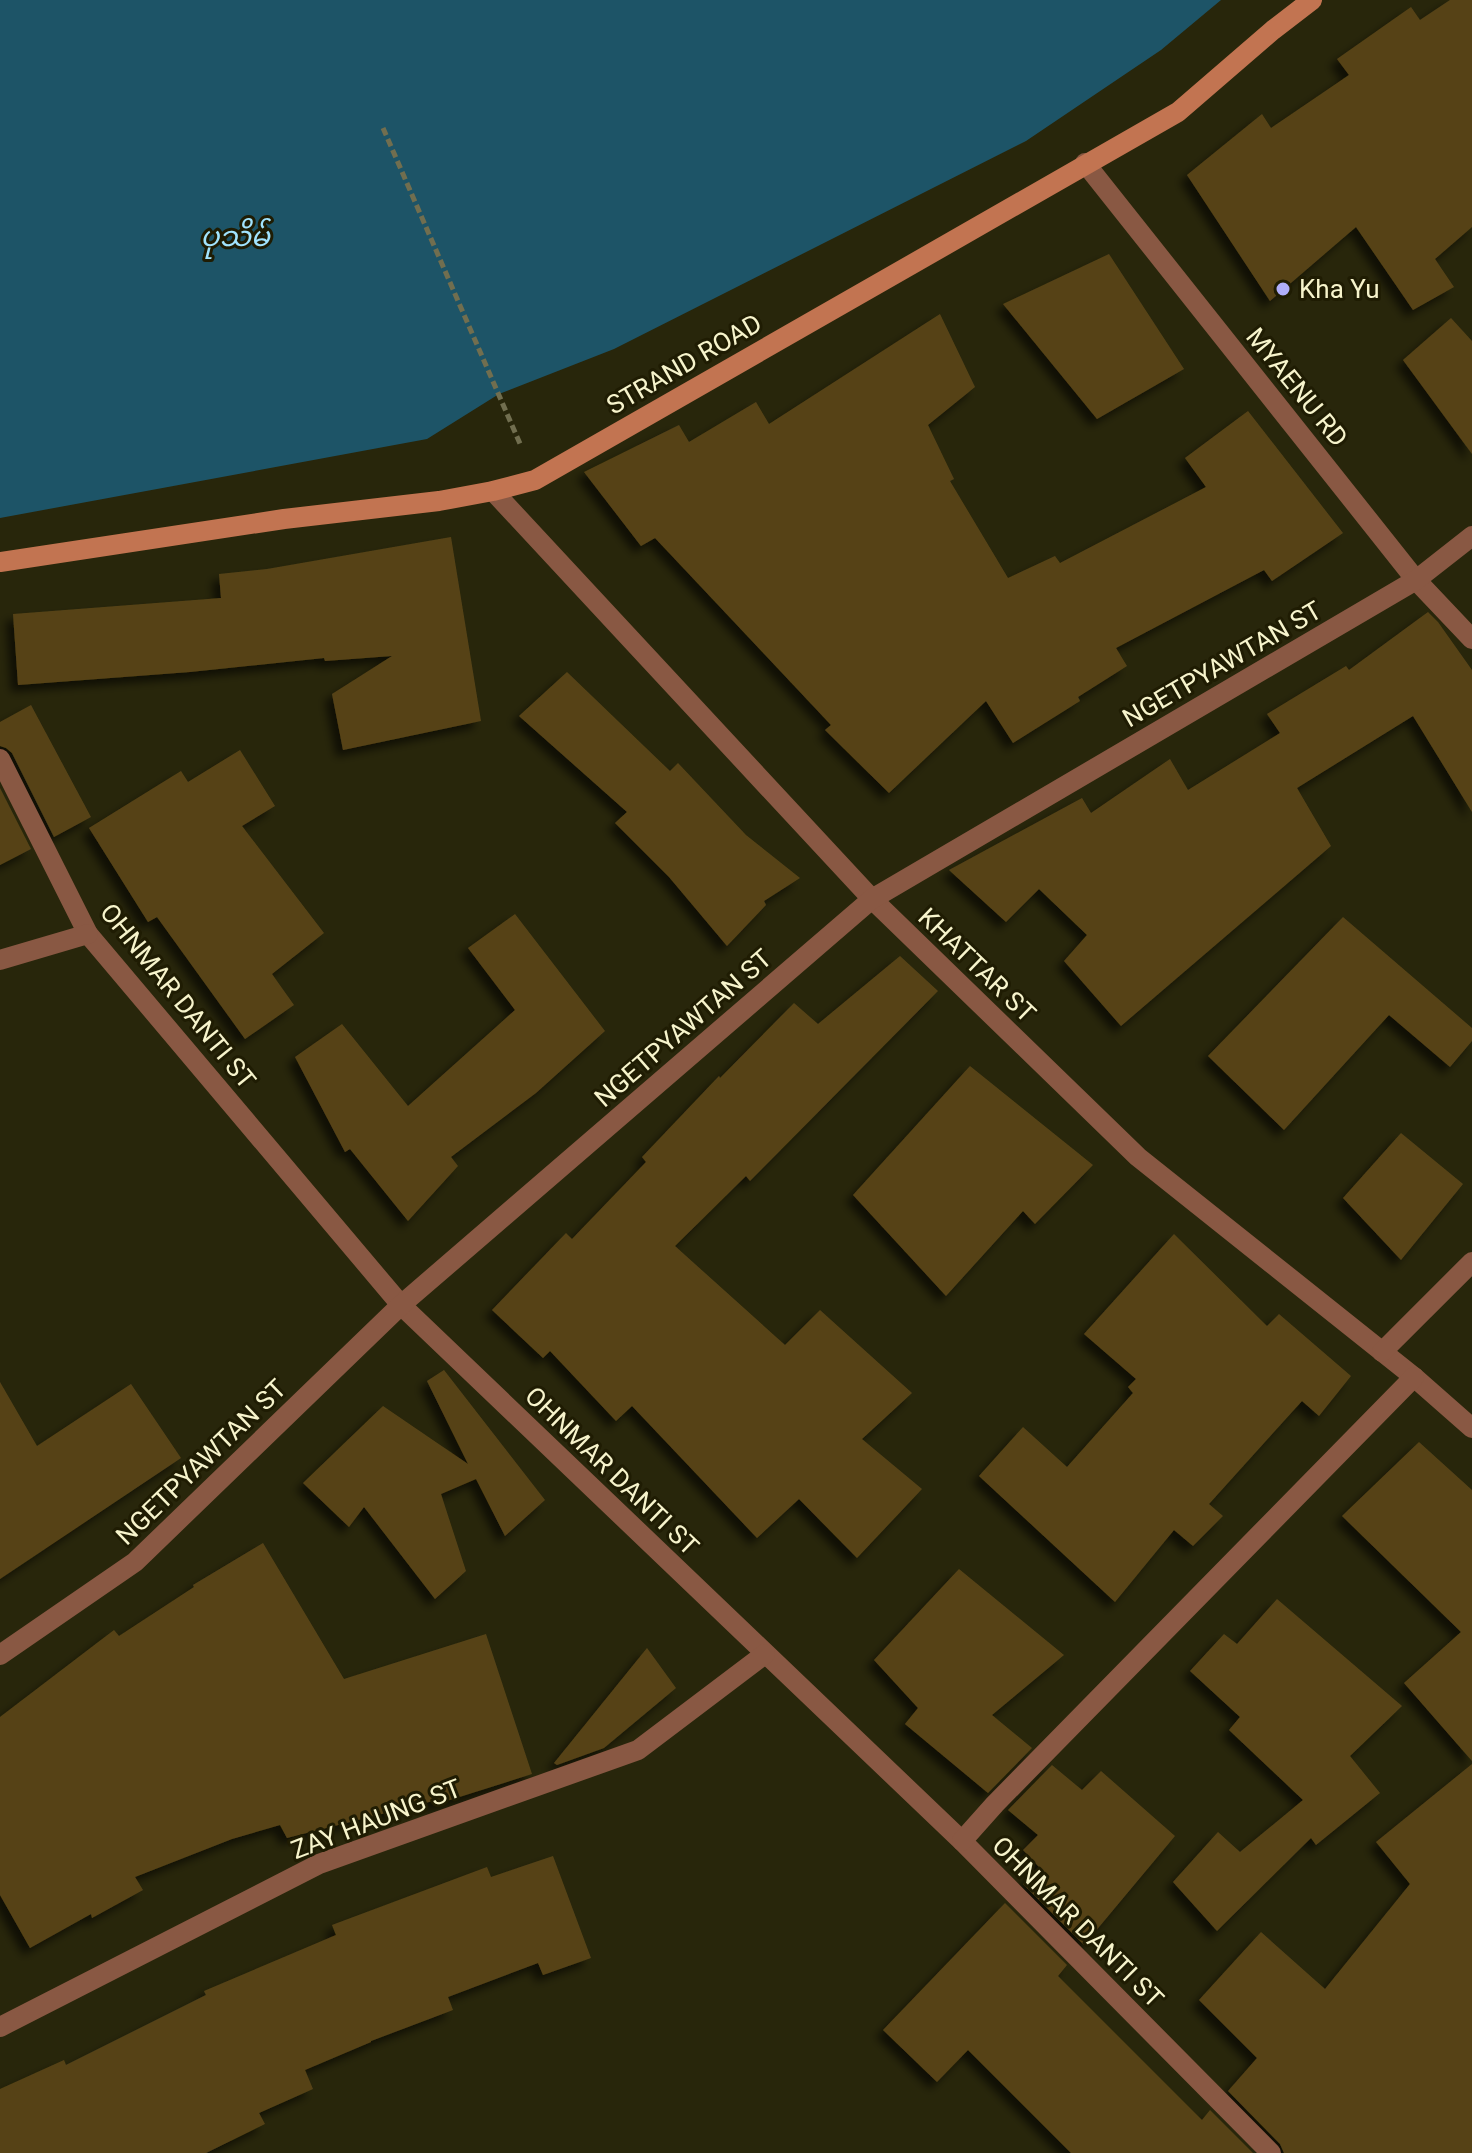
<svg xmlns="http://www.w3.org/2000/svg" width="1472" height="2153" viewBox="0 0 1472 2153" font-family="Roboto,'Noto Sans Myanmar',sans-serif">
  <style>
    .water { fill: #1d5467 }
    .building { fill: #564318; filter: url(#shadow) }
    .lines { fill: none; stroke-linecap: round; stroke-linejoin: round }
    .path { stroke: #716e4f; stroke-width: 5; stroke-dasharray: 8 4; stroke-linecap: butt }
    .street { stroke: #895843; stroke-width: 20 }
    .secondary { stroke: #c27451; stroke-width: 20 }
    .poi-dot { fill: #afaefa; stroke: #1f1c03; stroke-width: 3 }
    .labels { text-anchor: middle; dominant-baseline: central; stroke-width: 6; stroke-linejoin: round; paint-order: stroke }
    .poi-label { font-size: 26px; fill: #f7f4cc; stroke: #1f1c03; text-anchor: start }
    .street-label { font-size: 26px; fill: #f7f4cc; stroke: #1f1c03 }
    .water-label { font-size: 28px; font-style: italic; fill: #a1e4fe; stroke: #1f1c03 }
  </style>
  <defs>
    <filter id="shadow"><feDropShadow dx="-7" dy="7" stdDeviation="4" flood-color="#0009"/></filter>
  </defs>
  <rect width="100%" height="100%" fill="#28260b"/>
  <path class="water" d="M0 0H1221L1161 50 1026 141 614 349 499 394 427 439 0 518Z"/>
  <g class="building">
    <path d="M1450 0H1472V227L1435 259 1454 287 1413 310 1356 227 1270 301 1187 175 1262 114 1271 128 1349 75 1337 59 1411 7 1420 20Z"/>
    <path d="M1109 254 1184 369 1097 419 1003 304Z"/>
    <path d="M940 314 975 387 928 425 954 479 950 481 1008 578 1055 556 1060 563 1206 487 1185 458 1248 411 1343 533 1272 581 1264 570 1116 648 1127 666 1078 697 1080 701 1013 743 986 701 889 793 825 730 831 725 655 538 641 546 584 472 679 425 689 442 756 402 769 424Z"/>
    <path d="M1451 318 1472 341V454L1403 360Z"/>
    <path d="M451 537 481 721 343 750 332 694 392 656 325 661 324 658 190 672 18 685 13 614 221 598 219 574 267 569Z"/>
    <path d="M1428 612 1438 622 1472 670V812L1413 716 1297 788 1331 846 1121 1026 1064 961 1087 935 1039 889 1006 922 949 870 1082 798 1091 813 1170 759 1188 790 1280 733 1267 714 1346 666 1349 670Z"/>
    <path d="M567 672 670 771 678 763 746 835 800 878 764 901 766 905 727 946 669 877 615 823 627 812 519 716Z"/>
    <path d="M31 705 91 817 54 837 12 753 6 748 0 746V722Z"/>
    <path d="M240 750 275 806 242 826 324 933 272 974 294 1005 245 1039 157 917 148 922 89 828 181 771 188 782Z"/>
    <path d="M0 788 31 849 0 865Z"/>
    <path d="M515 914 605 1031 536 1093 451 1157 458 1166 408 1221 350 1149 345 1152 295 1057 342 1024 408 1106 515 1010 468 948Z"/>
    <path d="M1343 917 1472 1028V1041L1450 1067 1389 1015 1284 1130 1208 1056Z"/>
    <path d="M900 956 938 991 750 1181 746 1176 675 1246 785 1345 820 1310 912 1393 862 1439 922 1489 857 1558 799 1499 757 1538 632 1406 616 1421 550 1351 543 1358 492 1310 566 1233 572 1239 646 1162 642 1157 719 1076 720 1078 794 1003 818 1024Z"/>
    <path d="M970 1066 1093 1165 1035 1224 1023 1211 946 1296 853 1195Z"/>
    <path d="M1401 1133 1463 1184 1401 1260 1343 1198Z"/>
    <path d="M1174 1234 1267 1326 1279 1314 1351 1376 1319 1416 1302 1401 1209 1504 1223 1516 1193 1546 1174 1530 1115 1602 979 1476 1023 1427 1067 1467 1133 1393 1128 1387 1136 1379 1084 1334Z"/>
    <path d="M444 1370 545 1500 505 1536 476 1479 441 1494 466 1571 435 1599 364 1507 349 1527 303 1483 383 1406 468 1464 427 1381Z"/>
    <path d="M0 1382 37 1446 131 1384 181 1458 0 1579Z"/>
    <path d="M1419 1442 1472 1490V1761L1404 1683 1461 1632 1342 1516Z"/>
    <path d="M263 1543 344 1679 486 1634 532 1774 434 1805 433 1801 287 1838 280 1825 232 1839 135 1877 143 1890 92 1918 91 1914 30 1948 0 1895V1717L114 1630 119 1636 194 1587 193 1585Z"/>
    <path d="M959 1569 1064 1655 992 1715 1032 1748 988 1793 905 1724 918 1708 874 1660Z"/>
    <path d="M1277 1599 1402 1706 1350 1756 1380 1793 1316 1845 1311 1838 1217 1931 1173 1882 1218 1832 1240 1852 1303 1800 1229 1730 1240 1717 1190 1671 1224 1634 1237 1644Z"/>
    <path d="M647 1648 676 1688 604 1748 557 1765 554 1763Z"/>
    <path d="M1472 1764V2153H1284L1280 2144 1228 2091 1257 2058 1199 2000 1261 1932 1325 1989 1410 1884 1376 1842Z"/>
    <path d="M1052 1765 1082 1790 1101 1771 1175 1836 1084 1945 1023 1884 1039 1867 1023 1850 1038 1835 1008 1810Z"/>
    <path d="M553 1856 591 1958 543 1975 538 1963 448 1997 453 2010 371 2041V2042L305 2070 313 2089 259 2113 265 2124 206 2153H0V2089L64 2060 66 2065 206 1995 204 1991 336 1935 332 1925 487 1867 491 1877Z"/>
    <path d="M1005 1903 1067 1965 1058 1976 1202 2120 1210 2110 1253 2153H1071L968 2050 937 2082 883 2030Z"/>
  </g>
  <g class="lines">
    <path class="path" d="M383 128 521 446"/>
    <g class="street">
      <path d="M1085 163 1416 580 1472 639"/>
      <path d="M493 491 872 899 1138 1157 1414 1377 1472 1428"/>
      <path d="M0 759 88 934 401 1305 962 1841 1271 2153"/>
      <path d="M0 960 88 934"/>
      <path d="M1382 1352 1472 1262"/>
      <path d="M0 1655 135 1562 401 1305 872 899 1416 580 1472 536"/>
      <path d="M962 1841 995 1804 1414 1377"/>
      <path d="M0 2027 319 1864 638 1750 765 1654"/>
    </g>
    <path class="secondary" d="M0 562 284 519 439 501 493 491 535 480 1178 112 1273 30 1312 0"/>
  </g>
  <circle class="poi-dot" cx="1283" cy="289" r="8"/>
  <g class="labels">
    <g class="poi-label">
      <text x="1299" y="289">Kha Yu</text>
    </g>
    <g class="street-label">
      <text transform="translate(684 364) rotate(-30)">STRAND ROAD</text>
      <text transform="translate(1297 387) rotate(51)">MYAENU RD</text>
      <text transform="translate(1222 664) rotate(-30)">NGETPYAWTAN ST</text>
      <text transform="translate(977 965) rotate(44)">KHATTAR ST</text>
      <text transform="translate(178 996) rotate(51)">OHNMAR DANTI ST</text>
      <text transform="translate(683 1028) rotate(-41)">NGETPYAWTAN ST</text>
      <text transform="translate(201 1462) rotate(-44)">NGETPYAWTAN ST</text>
      <text transform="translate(612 1471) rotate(44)">OHNMAR DANTI ST</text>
      <text transform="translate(376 1819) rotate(-21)">ZAY HAUNG ST</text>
      <text transform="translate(1078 1922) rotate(45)">OHNMAR DANTI ST</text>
    </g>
    <g class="water-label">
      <text x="235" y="236">ပုသိမ်</text>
    </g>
  </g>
</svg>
